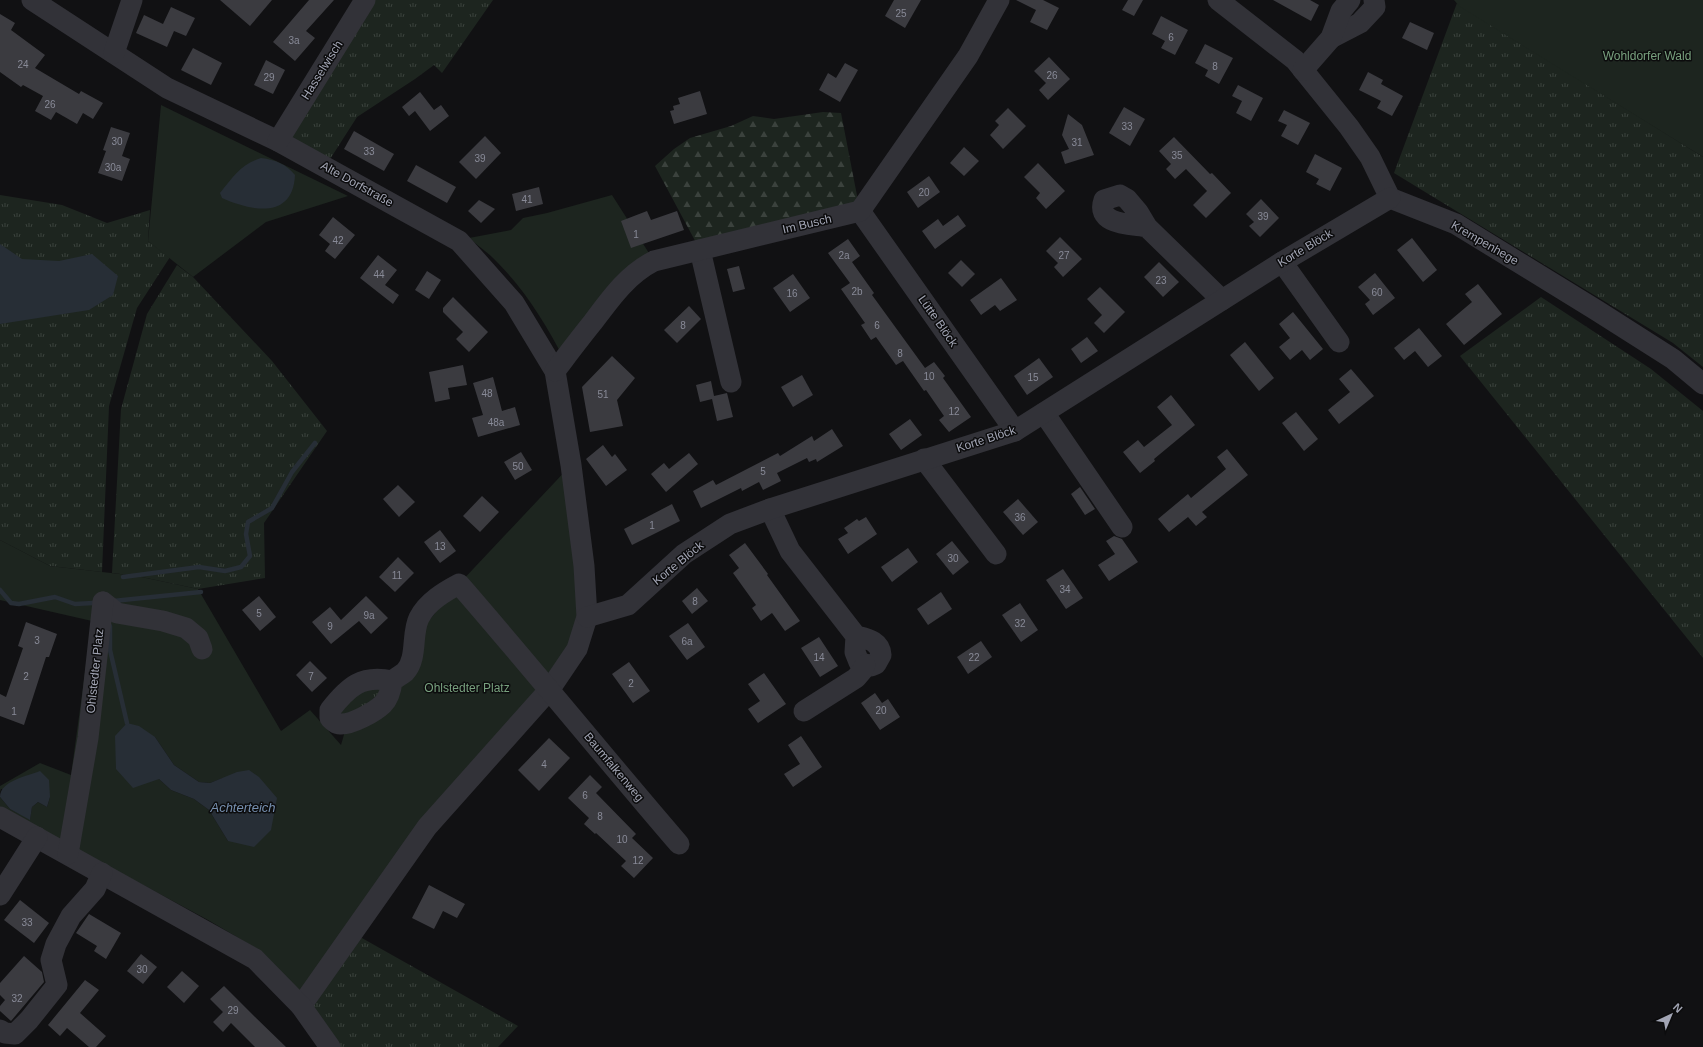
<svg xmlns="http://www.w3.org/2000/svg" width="1703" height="1047" viewBox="0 0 1703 1047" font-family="Helvetica,sans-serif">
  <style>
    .grass { fill: url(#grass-tufts) }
    .forest { fill: url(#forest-firs) }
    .park { fill: #1d251f; fill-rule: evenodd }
    .water { fill: #272e36 }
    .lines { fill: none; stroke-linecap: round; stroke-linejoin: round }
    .stream { stroke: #272e36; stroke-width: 4.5 }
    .building { fill: #3b3b40 }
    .minor { stroke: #323238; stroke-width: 21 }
    .labels { text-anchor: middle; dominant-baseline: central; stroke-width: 3; stroke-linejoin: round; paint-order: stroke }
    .number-label { font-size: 10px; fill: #888a97 }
    .park-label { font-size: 12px; fill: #78a07e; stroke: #0c0c0d }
    .street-label { font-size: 12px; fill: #a2a5b4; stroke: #0c0c0d }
    .water-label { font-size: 13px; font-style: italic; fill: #7790b0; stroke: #0c0c0d }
  </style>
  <defs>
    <pattern id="grass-tufts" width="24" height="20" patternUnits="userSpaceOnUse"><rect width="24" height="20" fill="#1d251f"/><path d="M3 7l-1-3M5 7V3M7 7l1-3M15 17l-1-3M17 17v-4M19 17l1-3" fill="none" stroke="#3b423d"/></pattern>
    <pattern id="forest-firs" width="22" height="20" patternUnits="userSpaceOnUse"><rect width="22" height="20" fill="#1d251f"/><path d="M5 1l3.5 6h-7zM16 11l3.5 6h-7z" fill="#3b423d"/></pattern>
  </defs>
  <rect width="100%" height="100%" fill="#111113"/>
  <g class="grass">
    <path d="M365 0H493L442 73 434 65 415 79 357 117 325 167 278 141Z"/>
    <path d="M1457 3 1703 157V367L1673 343 1394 173Z"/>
    <path d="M0 195 62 205 107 223 150 210 148 241 170 257 137 308 109 406 102 572 50 566 0 540Z"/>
    <path d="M177 265 193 277 272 361 327 431 264 523 265 578 198 589 137 576 112 573 121 409 147 314Z"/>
    <path d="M1541 297 1651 369 1703 411V658L1460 356Z"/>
    <path d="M392 681 347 724 330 710 337 701Z"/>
    <path d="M353 933 518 1026 498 1047H339L301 1006Z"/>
  </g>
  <path class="forest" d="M823 112 841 113 860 211 700 250 655 166 674 149 690 138 731 126 753 116 774 119Z"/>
  <g class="park">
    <path d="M1454 0H1703V157L1459 6Z"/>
    <path d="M161 105 348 196 266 222 193 277 148 241Z"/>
    <path d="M612 195 654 261 564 359C546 324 525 290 497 262 489 253 478 246 469 238L511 230 523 218 547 213Z"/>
    <path d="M571 465 584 566 577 649 427 827 301 1006 259 950 208 920 0 808V797L10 809 30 819 32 807 38 802 47 807 50 797 1 789 0 792V786L40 763 71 775 92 621 0 600V540L50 566 137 576 198 589 281 731 310 710 341 745 347 724 372 713 413 640 459 584ZM155 737 174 765 199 782 210 783 223 778 228 841 209 810 194 799 171 790 159 779Z"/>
  </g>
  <g class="water">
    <path d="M261 158C276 160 286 164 295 175 293 220 251 211 222 198L220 193C234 176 240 165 261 158Z"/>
    <path d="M0 244 22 259 59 261 92 254 118 276 113 295 89 310 0 324Z"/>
    <path d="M127 723 139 726 155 737 174 765 199 782 210 783 237 772 249 770 259 777 277 798 271 830 254 847 228 841 209 810 194 799 171 790 159 779 133 788 116 769 115 736Z"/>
    <path d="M40 771 49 780 50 797 47 807 38 802 32 807 30 820 10 809 0 797C0 781 27 776 40 771Z"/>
  </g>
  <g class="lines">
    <g class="stream">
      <path d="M123 577 199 567 225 571 241 567 250 556 246 534 248 522 272 508 292 472 315 443"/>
      <path d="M0 590 11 603 19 604 55 597 75 604 93 603"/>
      <path d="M113 601 201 592"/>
      <path d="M110 626V650L127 723"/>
    </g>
  </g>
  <g class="building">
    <path d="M220 0H272L250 26Z"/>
    <path d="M309 0H334L306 31 315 38 295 61 273 42Z"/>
    <path d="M894 0H921L905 28 885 16Z"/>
    <path d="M1016 0H1043L1059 8 1047 30 1030 22 1036 10Z"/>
    <path d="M1128 0H1143L1134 16 1122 10Z"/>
    <path d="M1273 0H1310L1319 5 1311 21Z"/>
    <path d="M171 7 195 18 186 36 174 31 167 47 136 33 144 15 163 24Z"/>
    <path d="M0 14 15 23 11 30 45 55 35 68 79 94 81 91 103 103 93 119 83 113 77 124 56 112 51 120 35 111 43 96 23 85 21 87 0 72Z"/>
    <path d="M1161 16 1188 30 1175 55 1161 48 1165 41 1152 34Z"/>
    <path d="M1410 22 1434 33 1427 50 1402 38Z"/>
    <path d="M1205 44 1233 58 1219 84 1205 76 1208 70 1195 63Z"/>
    <path d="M193 48 222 63 211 85 181 70Z"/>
    <path d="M1049 57 1070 79 1048 100 1039 90 1046 83 1034 71Z"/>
    <path d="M266 60 285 70 273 94 254 85Z"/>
    <path d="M845 63 858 70 840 102 819 90 828 73 836 78Z"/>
    <path d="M1368 72 1383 80 1381 84 1403 96 1392 116 1377 108 1381 101 1359 90Z"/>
    <path d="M1238 85 1263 98 1251 121 1236 113 1242 101 1232 96Z"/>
    <path d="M700 91 707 114 674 124 670 111 674 110 673 106 680 104 678 98Z"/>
    <path d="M420 92 434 110 441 105 449 116 430 131 415 111 409 116 402 107Z"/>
    <path d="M1124 107 1145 119 1130 146 1109 133Z"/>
    <path d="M1008 108 1026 126 1003 149 990 135 999 125 995 121Z"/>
    <path d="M1284 110 1310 123 1298 145 1281 136 1287 125 1278 121Z"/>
    <path d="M1068 114 1082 125 1094 155 1065 164 1061 152 1069 149 1062 135Z"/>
    <path d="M111 127 130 133 122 156 130 159 122 181 98 173 106 151 103 150Z"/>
    <path d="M354 131 394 154 384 171 344 149Z"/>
    <path d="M485 136 501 153 476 179 459 162Z"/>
    <path d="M1174 137 1210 174 1212 173 1231 193 1206 218 1193 205 1207 191 1186 169 1175 179 1166 169 1171 164 1159 151Z"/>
    <path d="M964 147 979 161 964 176 950 163Z"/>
    <path d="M1315 154 1342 168 1330 191 1316 184 1319 179 1306 172Z"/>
    <path d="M1038 163 1065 191 1046 209 1036 198 1040 193 1024 177Z"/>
    <path d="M416 165 456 187 447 203 407 181Z"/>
    <path d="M929 176 940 192 918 208 907 192Z"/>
    <path d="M539 187 543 204 516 211 512 194Z"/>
    <path d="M1261 199 1279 218 1260 237 1249 226 1254 222 1246 214Z"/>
    <path d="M479 200 495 209 481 223 468 211Z"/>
    <path d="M647 211 651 220 677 211 684 230 631 248 621 221Z"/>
    <path d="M958 215 966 226 935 249 922 231 938 219 943 226Z"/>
    <path d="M333 217 355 235 335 259 325 251 330 244 319 235Z"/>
    <path d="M1060 237 1082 259 1063 277 1054 267 1058 263 1046 251Z"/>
    <path d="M1412 238 1437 270 1423 282 1397 250Z"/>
    <path d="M848 239 860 256 852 262 874 293 872 295 925 368 934 362 945 376 943 378 971 417 949 432 939 420 944 416 926 390 924 391 903 361 896 365 876 337 871 340 861 325 865 323 841 289 850 283 828 253Z"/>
    <path d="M378 255 397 270 385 285 399 295 393 304 360 278Z"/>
    <path d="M961 260 975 274 962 287 948 273Z"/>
    <path d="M1159 262 1179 282 1163 297 1144 277Z"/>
    <path d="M739 266 745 289 733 292 727 269Z"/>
    <path d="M427 271 441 280 429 299 415 290Z"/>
    <path d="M1375 273 1395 298 1373 315 1365 304 1370 300 1358 287Z"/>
    <path d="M793 274 810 298 790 312 773 288Z"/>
    <path d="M1001 278 1017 300 1000 311 995 305 981 315 970 300Z"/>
    <path d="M1478 284 1502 314 1464 345 1446 324 1472 302 1465 294Z"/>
    <path d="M1100 287 1125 312 1104 333 1094 323 1102 315 1087 299Z"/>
    <path d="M453 297 488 332 469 352 456 339 463 332 443 312V308Z"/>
    <path d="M689 306 701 319 677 343 664 330Z"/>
    <path d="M1293 312 1323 349 1310 360 1302 350 1290 360 1279 347 1290 338 1279 324Z"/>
    <path d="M1419 328 1442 356 1428 367 1415 351 1404 360 1394 348Z"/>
    <path d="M1087 337 1098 351 1081 363 1071 349Z"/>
    <path d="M1245 342 1274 378 1259 391 1230 355Z"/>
    <path d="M612 356 635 378 617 400 623 426 590 432 582 387Z"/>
    <path d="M1039 358 1053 377 1027 395 1014 376Z"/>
    <path d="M463 365 467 385 448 388 450 399 435 402 429 372Z"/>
    <path d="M1351 369 1374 396 1339 424 1328 410 1350 392 1339 379Z"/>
    <path d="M802 375 813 395 793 407 781 387Z"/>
    <path d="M493 377 502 411 515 407 520 425 478 437 472 418 483 415 473 383Z"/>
    <path d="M711 381 714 396 727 393 733 417 717 421 712 399 700 402 696 385Z"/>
    <path d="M1171 395 1195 425 1154 459 1155 461 1140 473 1123 452 1138 440 1144 447 1172 425 1157 407Z"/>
    <path d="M1296 412 1318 439 1304 451 1282 423Z"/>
    <path d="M910 419 922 435 901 450 889 434Z"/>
    <path d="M832 429 843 446 817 462 816 459 809 462 807 458 777 473 781 481 763 490 759 482 742 491 741 488 701 508 693 491 713 480 716 485 778 453 780 456 812 436 814 441Z"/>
    <path d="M603 445 612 457 615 454 627 470 606 486 586 459Z"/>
    <path d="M1227 449 1248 475 1202 512 1207 517 1196 526 1188 517 1169 532 1158 519 1188 494 1191 498 1226 469 1217 457Z"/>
    <path d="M521 452 532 470 515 480 504 462Z"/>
    <path d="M689 453 698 464 666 492 651 474 664 463 669 469Z"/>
    <path d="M398 485 415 502 399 517 383 499Z"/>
    <path d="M1080 487 1095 509 1085 515 1071 494Z"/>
    <path d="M482 496 499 512 480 532 463 516Z"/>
    <path d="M1018 499 1038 522 1023 535 1003 512Z"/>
    <path d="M672 504 680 521 632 545 624 529Z"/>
    <path d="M866 517 877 534 848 554 838 539 848 533 844 528 857 519 859 521Z"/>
    <path d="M440 530 456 551 440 563 424 542Z"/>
    <path d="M1114 536 1122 539 1138 562 1109 581 1098 565 1115 554 1106 541Z"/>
    <path d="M952 541 969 562 953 575 936 554Z"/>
    <path d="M745 543 768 574 767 575 800 621 785 631 772 613 761 621 752 608 756 605 733 573 739 568 729 555Z"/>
    <path d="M908 548 918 562 892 582 881 567Z"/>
    <path d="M398 557 414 573 395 592 379 577Z"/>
    <path d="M1063 569 1083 598 1066 609 1046 580Z"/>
    <path d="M697 588 708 601 692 614 682 601Z"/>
    <path d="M941 592 952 609 928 625 917 609Z"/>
    <path d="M259 596 276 617 260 631 242 610Z"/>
    <path d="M366 596 388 618 371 634 359 621 331 644 312 622 330 607 341 620Z"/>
    <path d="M1020 603 1038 630 1021 642 1002 615Z"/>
    <path d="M26 622 57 634 49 657H46L24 725 0 716V694L6 697 23 648 18 646Z"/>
    <path d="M688 623 705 647 687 660 669 636Z"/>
    <path d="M819 637 838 666 820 677 801 648Z"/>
    <path d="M981 641 992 657 968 674 957 657Z"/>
    <path d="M310 661 327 678 312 692 296 675Z"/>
    <path d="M629 662 650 691 633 703 612 674Z"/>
    <path d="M764 673 786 704 758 723 748 709 760 701 748 684Z"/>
    <path d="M875 693 882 703 888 699 900 717 880 730 861 703Z"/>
    <path d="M801 736 822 767 793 787 784 774 800 764 788 745Z"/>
    <path d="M549 738 570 758 539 791 518 770Z"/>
    <path d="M590 775 602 787 596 793 636 834 632 838 653 858 634 878 621 866 626 861 596 833 595 834 584 824 589 818 568 798Z"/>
    <path d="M429 885 465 904 457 918 443 911 434 929 412 918Z"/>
    <path d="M20 900 49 923 34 943 4 920Z"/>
    <path d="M89 914 121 933 106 959 94 951 97 946 76 933Z"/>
    <path d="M141 954 157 967 143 984 127 971Z"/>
    <path d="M24 956 42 972 44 982 11 1021 0 1011V1006L5 1000 0 995V983Z"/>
    <path d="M182 971 199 986 184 1003 167 987Z"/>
    <path d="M85 980 99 990 80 1013 106 1036 96 1047H89L67 1028 60 1036 48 1025Z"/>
    <path d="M224 986 254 1016 286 1047H255L231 1023 223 1032 213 1022 223 1012 210 999Z"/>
  </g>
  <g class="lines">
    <g class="minor">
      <path d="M32 0 167 88 278 141 459 241 514 303 555 371 571 465 584 566 587 617 577 649 550 689 427 827 301 1006"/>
      <path d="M1218 0 1295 60 1349 127 1370 157 1390 198 1456 224 1596 310 1673 359 1703 384"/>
      <path d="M1331 38 1360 23 1375 7 1374 0"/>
      <path d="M114 53 132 0"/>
      <path d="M1303 70 1331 38 1341 11 1350 0"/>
      <path d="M278 141 365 0"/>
      <path d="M860 211 1015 431"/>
      <path d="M1147 227C1131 224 1095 225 1104 200L1120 195 1127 199 1138 212 1147 227 1222 300"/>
      <path d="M700 250 731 382"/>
      <path d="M1282 262 1339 342"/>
      <path d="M555 371C568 354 580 338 593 322 611 298 627 275 654 261L860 211 968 56 999 0"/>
      <path d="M1044 413 1122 527"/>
      <path d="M924 459 996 554"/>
      <path d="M770 509 790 551 856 636 855 652 859 662 871 666 876 664 881 655C880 641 868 639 856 636"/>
      <path d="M103 602 117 613 163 621 186 628 198 638 202 649"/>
      <path d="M587 617 628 605 684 554 730 524 770 509 1015 431 1282 262 1390 198"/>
      <path d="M392 681C391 690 389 698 383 704 375 712 351 725 340 724 336 724 333 721 330 718V710C348 687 362 674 392 681 396 678 401 675 405 672 418 658 411 634 419 618 427 602 444 592 459 584 533 669 605 758 679 844"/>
      <path d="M804 711 856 678 862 671 865 665"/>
      <path d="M0 817 255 959 301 1006 330 1047"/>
      <path d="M68 854 88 738 103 602"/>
      <path d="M0 895 37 837"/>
      <path d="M0 1030 5 1033 15 1034 29 1020 57 985 51 960 56 944 71 916 95 889 102 873"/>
    </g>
  </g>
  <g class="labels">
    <g class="number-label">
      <text x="901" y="13">25</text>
      <text x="1171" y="37">6</text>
      <text x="294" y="40">3a</text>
      <text x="23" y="64">24</text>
      <text x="1215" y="66">8</text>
      <text x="1052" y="75">26</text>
      <text x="269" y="77">29</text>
      <text x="50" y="104">26</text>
      <text x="1127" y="126">33</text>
      <text x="117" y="141">30</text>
      <text x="1077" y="142">31</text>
      <text x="369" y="151">33</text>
      <text x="1177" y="155">35</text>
      <text x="480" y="158">39</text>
      <text x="113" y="167">30a</text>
      <text x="924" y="192">20</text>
      <text x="527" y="199">41</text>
      <text x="1263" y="216">39</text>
      <text x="636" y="234">1</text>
      <text x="338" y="240">42</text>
      <text x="844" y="255">2a</text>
      <text x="1064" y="255">27</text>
      <text x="379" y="274">44</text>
      <text x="1161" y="280">23</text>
      <text x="857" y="291">2b</text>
      <text x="1377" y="292">60</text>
      <text x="792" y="293">16</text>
      <text x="683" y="325">8</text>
      <text x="877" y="325">6</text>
      <text x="900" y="353">8</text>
      <text x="929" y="376">10</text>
      <text x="1033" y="377">15</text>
      <text x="487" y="393">48</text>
      <text x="603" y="394">51</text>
      <text x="954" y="411">12</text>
      <text x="496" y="422">48a</text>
      <text x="518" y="466">50</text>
      <text x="763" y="471">5</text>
      <text x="1020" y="517">36</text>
      <text x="652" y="525">1</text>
      <text x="440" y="546">13</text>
      <text x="953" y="558">30</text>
      <text x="397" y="575">11</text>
      <text x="1065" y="589">34</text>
      <text x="695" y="601">8</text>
      <text x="259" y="613">5</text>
      <text x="369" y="615">9a</text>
      <text x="1020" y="623">32</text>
      <text x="330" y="626">9</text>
      <text x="37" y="640">3</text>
      <text x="687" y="641">6a</text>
      <text x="819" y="657">14</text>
      <text x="974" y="657">22</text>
      <text x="26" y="676">2</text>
      <text x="311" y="676">7</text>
      <text x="631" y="683">2</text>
      <text x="881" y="710">20</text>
      <text x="14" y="711">1</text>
      <text x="544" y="764">4</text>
      <text x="585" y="795">6</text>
      <text x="600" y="816">8</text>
      <text x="622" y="839">10</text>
      <text x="638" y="860">12</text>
      <text x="27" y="922">33</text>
      <text x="142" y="969">30</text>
      <text x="17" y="998">32</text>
      <text x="233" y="1010">29</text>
    </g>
    <g class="park-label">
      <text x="1647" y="56">Wohldorfer Wald</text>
      <text x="467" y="688">Ohlstedter Platz</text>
    </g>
    <g class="street-label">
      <text transform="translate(322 70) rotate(-58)">Hasselwisch</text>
      <text transform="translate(357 184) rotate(29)">Alte Dorfstraße</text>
      <text transform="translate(807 224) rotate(-13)">Im Busch</text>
      <text transform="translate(1485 243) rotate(30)">Krempenhege</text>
      <text transform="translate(1305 248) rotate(-31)">Korte Blöck</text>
      <text transform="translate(938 321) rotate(55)">Lütte Blöck</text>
      <text transform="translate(986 439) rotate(-18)">Korte Blöck</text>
      <text transform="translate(678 563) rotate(-39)">Korte Blöck</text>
      <text transform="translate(95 671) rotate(-84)">Ohlstedter Platz</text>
      <text transform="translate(614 767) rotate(50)">Baumfalkenweg</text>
    </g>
    <g class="water-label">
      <text x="243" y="807">Achterteich</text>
    </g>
  </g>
  <g transform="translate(1671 1015) rotate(44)" stroke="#0c0c0d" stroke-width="3" paint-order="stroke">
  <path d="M0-3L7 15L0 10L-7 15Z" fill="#a2a5b4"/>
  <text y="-6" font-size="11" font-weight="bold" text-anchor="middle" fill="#a2a5b4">N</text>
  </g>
</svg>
